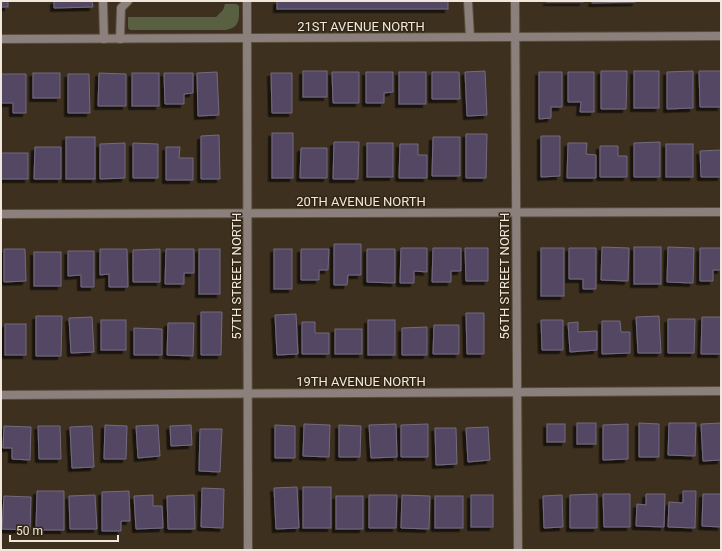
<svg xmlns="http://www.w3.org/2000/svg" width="722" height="551" viewBox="0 0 722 551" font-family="Roboto,sans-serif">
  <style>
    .green { fill: #595f41 }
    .building { fill: #534764; stroke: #736b80; filter: url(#shadow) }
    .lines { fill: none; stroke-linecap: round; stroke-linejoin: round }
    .service-casing { stroke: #5a4d3d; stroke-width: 10 }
    .minor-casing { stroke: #5a4d3d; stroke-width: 10 }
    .service { stroke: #8c807d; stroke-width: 8 }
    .minor { stroke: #8c807d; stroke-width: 8 }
    .labels { text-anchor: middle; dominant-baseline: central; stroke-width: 3; stroke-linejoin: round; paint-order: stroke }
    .street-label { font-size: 13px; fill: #f0e8dd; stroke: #322614 }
  </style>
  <defs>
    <filter id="shadow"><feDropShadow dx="-3.5" dy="3.5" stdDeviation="0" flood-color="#0009"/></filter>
  </defs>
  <rect width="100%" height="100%" fill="#3d301e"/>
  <path class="green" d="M225 4H236L239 6C239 18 241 27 226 30H130L128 28V17H216L223 10Z"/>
  <g class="building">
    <rect x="1" y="1" width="7" height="6"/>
    <path d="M54 1H92L93 7 54 8Z"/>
    <rect x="277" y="1" width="171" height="8"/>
    <rect x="547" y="1" width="36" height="1"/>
    <path d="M592 1H636V2L592 3Z"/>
    <rect x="303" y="71" width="24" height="26"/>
    <path d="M485 71 487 115 467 116 465 72Z"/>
    <path d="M601 71H627L626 109H601Z"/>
    <rect x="634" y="71" width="25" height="37"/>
    <path d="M693 71V108L667 109V72Z"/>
    <path d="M699 71H721V107H700Z"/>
    <path d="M217 72 219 115 198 116 197 73Z"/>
    <path d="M332 72H359V103H333Z"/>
    <path d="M366 72H393V92L384 93V103H366Z"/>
    <rect x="399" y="72" width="27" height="32"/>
    <path d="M432 72H459L460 99H432Z"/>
    <path d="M539 72H562V107H551V118L539 119Z"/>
    <path d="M568 72H594V112H580L581 102H568Z"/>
    <rect x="33" y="73" width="27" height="25"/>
    <path d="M99 73 126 74V106H98Z"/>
    <rect x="132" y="73" width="27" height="33"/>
    <path d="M164 73H193V93L184 94V104H165Z"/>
    <path d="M271 73H292V113H272Z"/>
    <path d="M1 74H26V113H13V103H1Z"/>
    <path d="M68 74H89L90 113H68Z"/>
    <rect x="272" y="133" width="21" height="45"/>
    <path d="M466 134H487L486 178H466Z"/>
    <path d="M219 135 220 179H201V136Z"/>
    <path d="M541 136H560V176L541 177Z"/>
    <rect x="66" y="137" width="29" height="42"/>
    <path d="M433 137H460V176H432Z"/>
    <path d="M334 142H359L358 179H333Z"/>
    <path d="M660 142V177H634V143Z"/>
    <path d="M125 143V178L100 179V144Z"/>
    <path d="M133 143 158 144V178H133Z"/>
    <rect x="367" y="143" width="26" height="34"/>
    <path d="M568 143H587L586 154 596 155V178H567Z"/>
    <path d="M400 144H418V155H427V178H399Z"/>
    <rect x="666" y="144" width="27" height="33"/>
    <path d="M600 146H618V156H627V177H600Z"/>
    <path d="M35 147H61V179H34Z"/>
    <path d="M166 147H180L179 158H193V180H166Z"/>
    <path d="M301 148H327V178H300Z"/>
    <path d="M721 150V177H701L700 151Z"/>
    <rect x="1" y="153" width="27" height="26"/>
    <path d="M334 244H361V275H348L347 285H334Z"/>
    <path d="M602 247 629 248 628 281 601 280Z"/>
    <rect x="634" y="247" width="27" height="37"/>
    <path d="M668 247 694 248 693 283 667 282Z"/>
    <path d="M401 248H427V272L414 271V283H400Z"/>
    <path d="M433 248H461V271H451V282H432Z"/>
    <path d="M465 248H488V281H466Z"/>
    <rect x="541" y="248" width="23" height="48"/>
    <path d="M569 248H596V289H583V279H569Z"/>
    <path d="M700 248H721V270H713V281H700Z"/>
    <path d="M4 249H25L26 281 4 282Z"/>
    <path d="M100 249H127L128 287H109V274L100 275Z"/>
    <path d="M160 249V282H133V250Z"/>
    <path d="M166 249H194V273H184V284H165Z"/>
    <rect x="199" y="249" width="21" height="45"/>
    <rect x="274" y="249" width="18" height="40"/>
    <path d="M301 249H329L328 270H319V280H301Z"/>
    <path d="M367 249H395V283L367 282Z"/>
    <path d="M68 251H94V287H81V275L68 276Z"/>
    <rect x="34" y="252" width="27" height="34"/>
    <path d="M201 312H222L221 355H201Z"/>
    <path d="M466 313H484V354H467Z"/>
    <path d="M296 314 298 354 277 355 275 315Z"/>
    <path d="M36 316H62L61 356H36Z"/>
    <path d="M659 316 661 353H638L636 317Z"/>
    <path d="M92 317 94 352 71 353 69 318Z"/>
    <path d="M702 317H721V354H701Z"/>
    <path d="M668 319H695L694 353H668Z"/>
    <rect x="101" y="320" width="25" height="30"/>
    <rect x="368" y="320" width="27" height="35"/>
    <path d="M541 320H563V350H542Z"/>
    <path d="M602 321H620L621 332H630V353L602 354Z"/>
    <path d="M302 322H315V333H329V354H302Z"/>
    <path d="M578 322V332L597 331V350L570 352 568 323Z"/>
    <path d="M168 323H194L193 356 167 355Z"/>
    <rect x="5" y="324" width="21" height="31"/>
    <path d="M434 325H459V354H433Z"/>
    <path d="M427 327V355H402V328Z"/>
    <path d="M134 328 162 329V355H134Z"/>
    <rect x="335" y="329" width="27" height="25"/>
    <rect x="577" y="423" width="19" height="21"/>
    <path d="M639 423 659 424V457H639Z"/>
    <path d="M669 423H696L695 456 668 455Z"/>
    <path d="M721 423V460L703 461 701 424Z"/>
    <path d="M304 424 330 425 329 457 303 456Z"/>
    <path d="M396 424 397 457 371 458 369 425Z"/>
    <path d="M428 424V457H401V425Z"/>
    <rect x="547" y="424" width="18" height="18"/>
    <path d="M628 424V459L603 460V425Z"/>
    <path d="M105 425 127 426 126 459H104Z"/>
    <path d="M158 425 160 456 138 458 136 426Z"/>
    <path d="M191 425 192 445 171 446 170 426Z"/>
    <path d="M275 425 295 426V458H275Z"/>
    <path d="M339 425 361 426 360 457H339Z"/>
    <path d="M4 426 31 427 30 460 12 459V448H3Z"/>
    <path d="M38 426H60L61 459H39Z"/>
    <path d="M92 426 94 467 72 468 70 427Z"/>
    <path d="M488 427 490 460 468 462 466 428Z"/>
    <path d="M435 428H456L457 464 436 465Z"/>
    <path d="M200 429H222L220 472 199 471Z"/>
    <path d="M297 487 299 528 276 529 274 488Z"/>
    <rect x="303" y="487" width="28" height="41"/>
    <path d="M202 488 224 489 223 528 201 527Z"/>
    <path d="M37 491H64V530H36Z"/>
    <path d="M129 491 130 521H121V531H102V492Z"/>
    <path d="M683 491H696L695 528 668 527 669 502 683 503Z"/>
    <path d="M597 494V528H570V495Z"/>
    <path d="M603 494H630V527H604Z"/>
    <path d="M646 494H665L664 527 636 526 637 504 646 505Z"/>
    <path d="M703 494H721V527L702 526Z"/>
    <path d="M95 495 97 529H70L69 496Z"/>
    <path d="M153 495V506H162L163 528 136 529 134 496Z"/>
    <path d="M194 495 195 529H168L167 496Z"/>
    <path d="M369 495H397L396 528H369Z"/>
    <path d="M402 495 430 496 429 529 401 528Z"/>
    <rect x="471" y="495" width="22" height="32"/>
    <path d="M562 495 563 527 544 528 543 496Z"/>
    <path d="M4 496 31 497 30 530 2 529Z"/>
    <rect x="336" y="496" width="27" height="33"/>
    <rect x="435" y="496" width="28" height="32"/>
  </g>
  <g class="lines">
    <defs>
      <g id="service">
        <path d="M103 1 104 39"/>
        <path d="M468 1 470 37"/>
        <path d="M120 39 121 8 128 1"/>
      </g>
      <g id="minor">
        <path d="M247 1 248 550"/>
        <path d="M515 1 518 550"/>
        <path d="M1 39 721 36"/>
        <path d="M1 214 721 212"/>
        <path d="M1 395 721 391"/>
      </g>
    </defs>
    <use href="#service" class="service-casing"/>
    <use href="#minor" class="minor-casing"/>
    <use href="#service" class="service"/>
    <use href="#minor" class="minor"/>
  </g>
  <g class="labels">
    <g class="street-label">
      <text x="361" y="26">21ST AVENUE NORTH</text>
      <text x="361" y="201">20TH AVENUE NORTH</text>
      <text transform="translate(236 276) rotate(-90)">57TH STREET NORTH</text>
      <text transform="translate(504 276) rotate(-90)">56TH STREET NORTH</text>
      <text x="361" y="381">19TH AVENUE NORTH</text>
    </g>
  </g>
  <rect width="722" height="551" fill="none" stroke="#f0e8dd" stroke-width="4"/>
  <path d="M10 535v6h108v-6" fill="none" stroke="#f0e8dd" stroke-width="2"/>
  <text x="16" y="535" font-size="12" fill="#f0e8dd" stroke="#322614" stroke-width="3" paint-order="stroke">50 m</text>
</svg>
